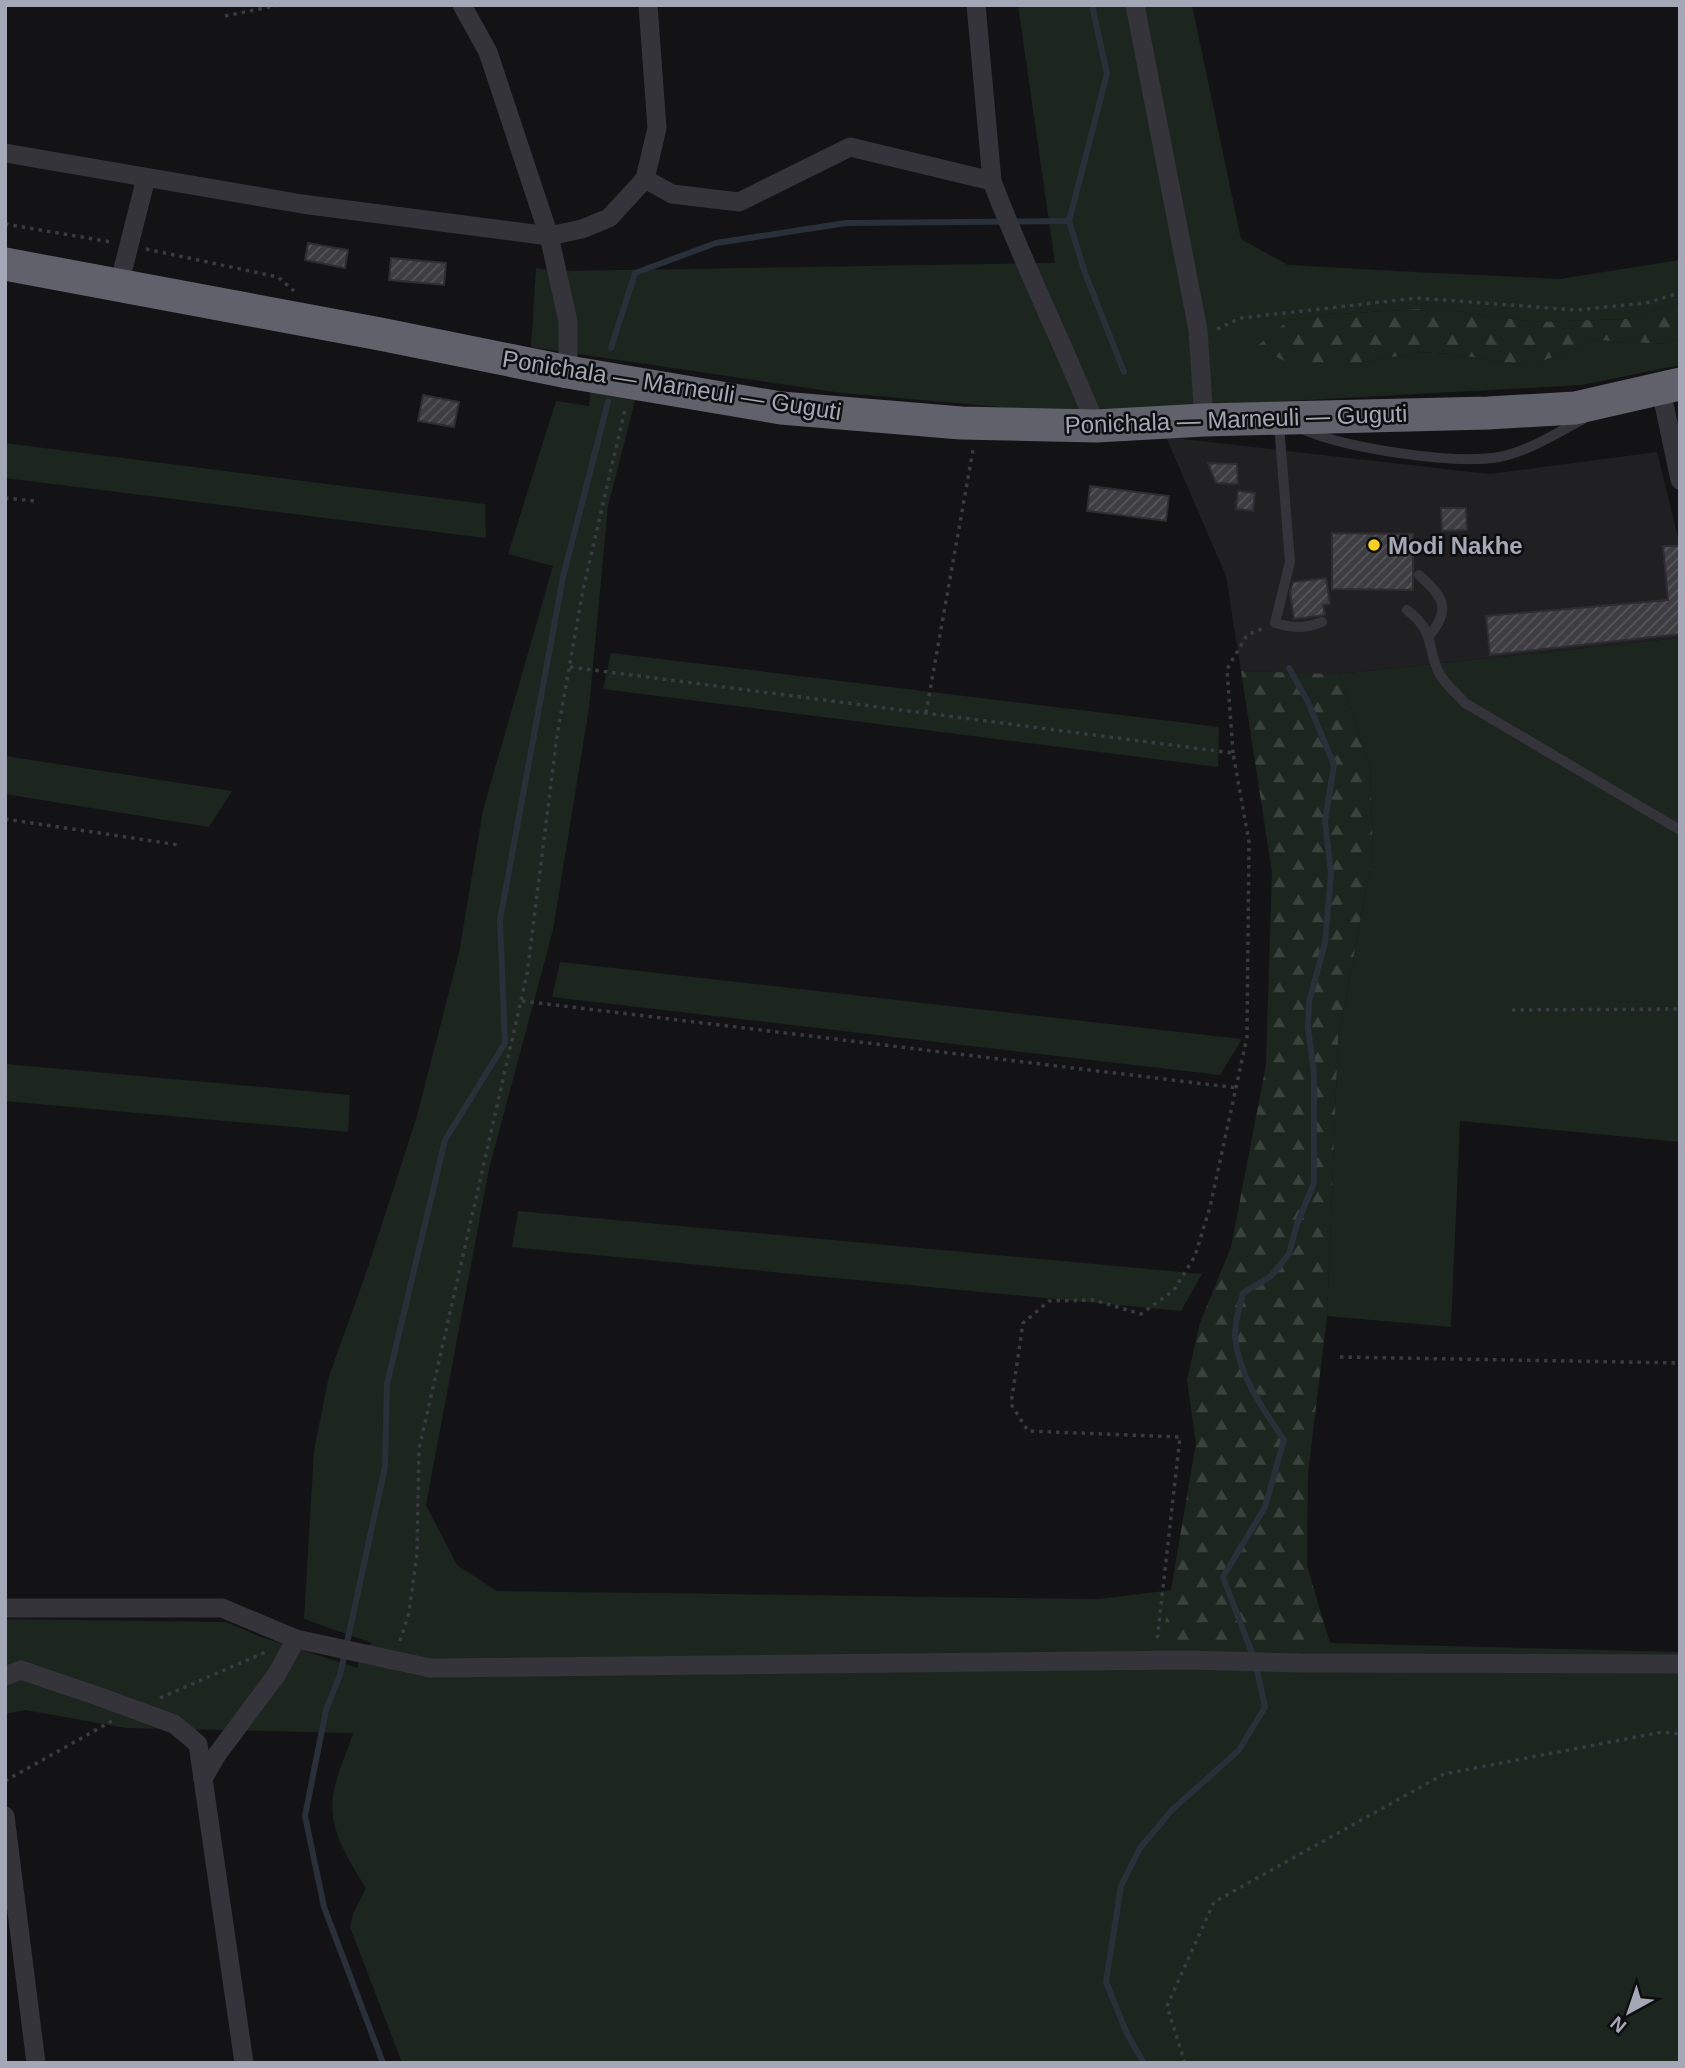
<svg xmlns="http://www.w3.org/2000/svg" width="1685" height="2068" viewBox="0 0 1685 2068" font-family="Arial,sans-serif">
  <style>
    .built { fill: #201f22 }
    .green { fill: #1d251f }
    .forest { fill: url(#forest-firs) }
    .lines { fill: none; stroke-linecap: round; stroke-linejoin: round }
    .stream { stroke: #293039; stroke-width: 6 }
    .building { fill: url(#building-hatch); stroke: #2e2d31; stroke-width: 2 }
    .path { stroke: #3a3b41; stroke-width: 3.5; stroke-dasharray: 3.5 5; stroke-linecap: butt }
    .lane { stroke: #34343a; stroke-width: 10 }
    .street { stroke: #34343a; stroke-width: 19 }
    .highway { stroke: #60616b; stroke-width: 33 }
    .poi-dot { fill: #facf26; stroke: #0e0e10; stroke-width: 2.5 }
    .labels { text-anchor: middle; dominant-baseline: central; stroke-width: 5; stroke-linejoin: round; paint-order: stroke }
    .street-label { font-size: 24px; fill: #a4a7b6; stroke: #0e0e10 }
    .poi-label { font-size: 24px; font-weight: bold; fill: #a4a7b6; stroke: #0e0e10; text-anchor: start }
  </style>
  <defs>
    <pattern id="forest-firs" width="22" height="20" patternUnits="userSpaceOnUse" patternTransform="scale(1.75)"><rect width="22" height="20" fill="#1d251f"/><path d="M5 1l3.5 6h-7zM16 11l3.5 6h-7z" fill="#3b423d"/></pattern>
    <pattern id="building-hatch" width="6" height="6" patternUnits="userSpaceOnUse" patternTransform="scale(1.75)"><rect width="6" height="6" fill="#3d3d42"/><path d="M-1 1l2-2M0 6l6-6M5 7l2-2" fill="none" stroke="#56565b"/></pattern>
  </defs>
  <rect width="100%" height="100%" fill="#131315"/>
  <path class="built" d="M1166 437 1489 474 1657 452 1680 546V638L1338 674 1241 671 1226 576Z"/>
  <g class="green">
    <path d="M1018 5H1192L1241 239 1288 265 1415 272 1560 279 1680 260V303L1627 319 1533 322 1432 308 1327 315 1289 320 1343 366 1420 352 1455 354 1527 367 1597 340 1666 344 1680 338V365L1582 385 1068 413 842 393 531 347 536 268 555 271 1055 263Z"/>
    <path d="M591 387 637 393 608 506 589 708 553 930 489 1169 426 1505 457 1565 497 1591 1099 1599 1172 1590 1163 1643H1330L1680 1652V2063H402L350 1927 353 1914 366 1888C349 1861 328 1829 333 1796 336 1775 347 1753 353 1733L126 1728 25 1710 5 1714V1619L226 1622 261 1637 358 1668V1658L372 1643 304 1619 314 1451 329 1376 365 1276 417 1116 459 953 483 810 553 566 508 554 556 401 589 406Z"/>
    <path d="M5 443 485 504 486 538 5 478Z"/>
    <path d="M1680 638V1142L1460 1121 1451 1327 1327 1316 1338 1040 1373 853 1370 768 1338 674Z"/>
    <path d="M611 653 1219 727 1218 767 603 689Z"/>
    <path d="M5 756 232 791 209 827 5 794Z"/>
    <path d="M560 962 1242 1039 1220 1075 552 997Z"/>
    <path d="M5 1064 350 1095 348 1132 5 1101Z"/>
    <path d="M518 1211 1202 1274 1181 1311 512 1247Z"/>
  </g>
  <g class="forest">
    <path d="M1680 303V338L1666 344 1597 340 1527 367 1455 354 1420 352 1343 366H1295L1256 347 1289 320 1327 315 1432 308 1533 322 1627 319Z"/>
    <path d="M1241 671 1338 674 1370 768 1373 853 1338 1040 1327 1316 1308 1473 1307 1566 1330 1643H1162L1196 1443 1187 1380 1200 1323 1231 1247 1266 1065 1272 872Z"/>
  </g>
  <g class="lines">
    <g class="stream">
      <path d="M1092 5 1107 74 1069 221 1085 273 1124 372"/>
      <path d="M611 348 635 273 716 243 846 223 1069 221"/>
      <path d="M383 2063 324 1907 305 1816 326 1710 340 1675 385 1467 387 1384 445 1140 505 1043 500 920 563 577 608 402"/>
      <path d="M1144 2063 1127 2034 1106 1982 1121 1886 1140 1848 1172 1810 1239 1750 1265 1707 1255 1661 1223 1577 1265 1507 1284 1440C1263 1409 1239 1376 1235 1337 1234 1323 1240 1307 1243 1293L1271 1276 1289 1254 1297 1224 1314 1183V1074L1308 1028 1309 1002 1325 943 1331 874 1325 821 1334 765 1308 702 1289 668"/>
    </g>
  </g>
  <g class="building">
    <path d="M308 243 348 250 345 268 305 260Z"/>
    <path d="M391 258 446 263 444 285 389 280Z"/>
    <path d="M423 395 459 402 454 427 418 421Z"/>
    <path d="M1208 463 1237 464 1238 484 1216 483Z"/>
    <path d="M1090 486 1169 496 1166 521 1087 511Z"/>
    <path d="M1238 491 1255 493 1253 511 1236 509Z"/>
    <path d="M1441 508H1466L1467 530 1442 531Z"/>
    <path d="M1332 533 1413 534V590L1332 589Z"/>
    <path d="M1663 546H1680V634L1490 655 1486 616 1668 600Z"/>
    <path d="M1326 578 1330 604 1323 605 1325 615 1294 619 1290 592 1293 582Z"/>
  </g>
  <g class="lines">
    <g class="path">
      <path d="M225 16 279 5"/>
      <path d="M5 224 111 242"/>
      <path d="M146 249 278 277 294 291"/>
      <path d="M1217 329 1241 318 1417 298 1576 310 1646 303 1680 293"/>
      <path d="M5 498 35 501"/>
      <path d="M570 667 1233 753 1249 842 1247 1037 1210 1207 1195 1256 1174 1290 1141 1314 1094 1300 1049 1301 1023 1323 1011 1404 1028 1431 1180 1437 1157 1641"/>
      <path d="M926 713 973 450"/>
      <path d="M1233 753 1227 669 1247 635 1264 628"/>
      <path d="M5 819 179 845"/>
      <path d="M522 1001 1238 1088"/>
      <path d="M1512 1010 1680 1009"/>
      <path d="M1340 1357 1680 1363"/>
      <path d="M400 1641 409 1613 417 1553 419 1449 527 974 557 736 583 590 625 409"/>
      <path d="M160 1698 268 1651"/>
      <path d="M5 1781 112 1721"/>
      <path d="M1185 2063 1167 2006 1214 1902 1444 1774 1662 1732 1680 1734"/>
    </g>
    <g class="lane">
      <path d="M1279 425 1290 562 1275 623C1293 628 1304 629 1322 622"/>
      <path d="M1302 429C1345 448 1453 465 1499 457 1529 451 1557 433 1583 419"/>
      <path d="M1419 575C1443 596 1452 609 1429 636"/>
      <path d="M1407 610C1436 632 1426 646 1439 673 1444 683 1457 694 1465 703L1680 830"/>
    </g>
    <g class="street">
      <path d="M462 5 488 52 549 236 568 321V372"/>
      <path d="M976 5 992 181"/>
      <path d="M1135 5 1198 330 1204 420"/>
      <path d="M5 153 302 204 549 236 582 229 609 218 645 179 657 128 648 5"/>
      <path d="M645 179 672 194 739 202 850 147 992 181C1023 264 1063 343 1096 426"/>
      <path d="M119 285 146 178"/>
      <path d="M1661 390 1680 480"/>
      <path d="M5 1608H222L296 1639 430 1668 1187 1660 1301 1663 1680 1664"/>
      <path d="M5 1676 21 1670 103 1698 174 1724 198 1744 244 2063"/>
      <path d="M203 1779 216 1756 277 1674 296 1639"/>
      <path d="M5 1816 36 2063"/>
    </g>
    <path class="highway" d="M5 264 380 334 568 372 781 408 961 423 1096 426 1204 420 1488 413 1575 408 1680 384"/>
  </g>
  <circle class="poi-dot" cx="1374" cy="545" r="7"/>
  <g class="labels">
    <g class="street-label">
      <text transform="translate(672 385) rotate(9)">Ponichala — Marneuli — Guguti</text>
      <text transform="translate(1236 419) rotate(-2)">Ponichala — Marneuli — Guguti</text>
    </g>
    <g class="poi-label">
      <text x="1388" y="545">Modi Nakhe</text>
    </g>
  </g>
  <rect width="1685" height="2068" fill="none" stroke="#a4a7b6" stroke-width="14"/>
  <g transform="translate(1629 2012) rotate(220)" stroke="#0e0e10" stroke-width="5" paint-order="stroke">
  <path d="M0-5L12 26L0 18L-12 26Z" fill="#a4a7b6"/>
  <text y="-10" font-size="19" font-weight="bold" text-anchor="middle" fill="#a4a7b6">N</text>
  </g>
</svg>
